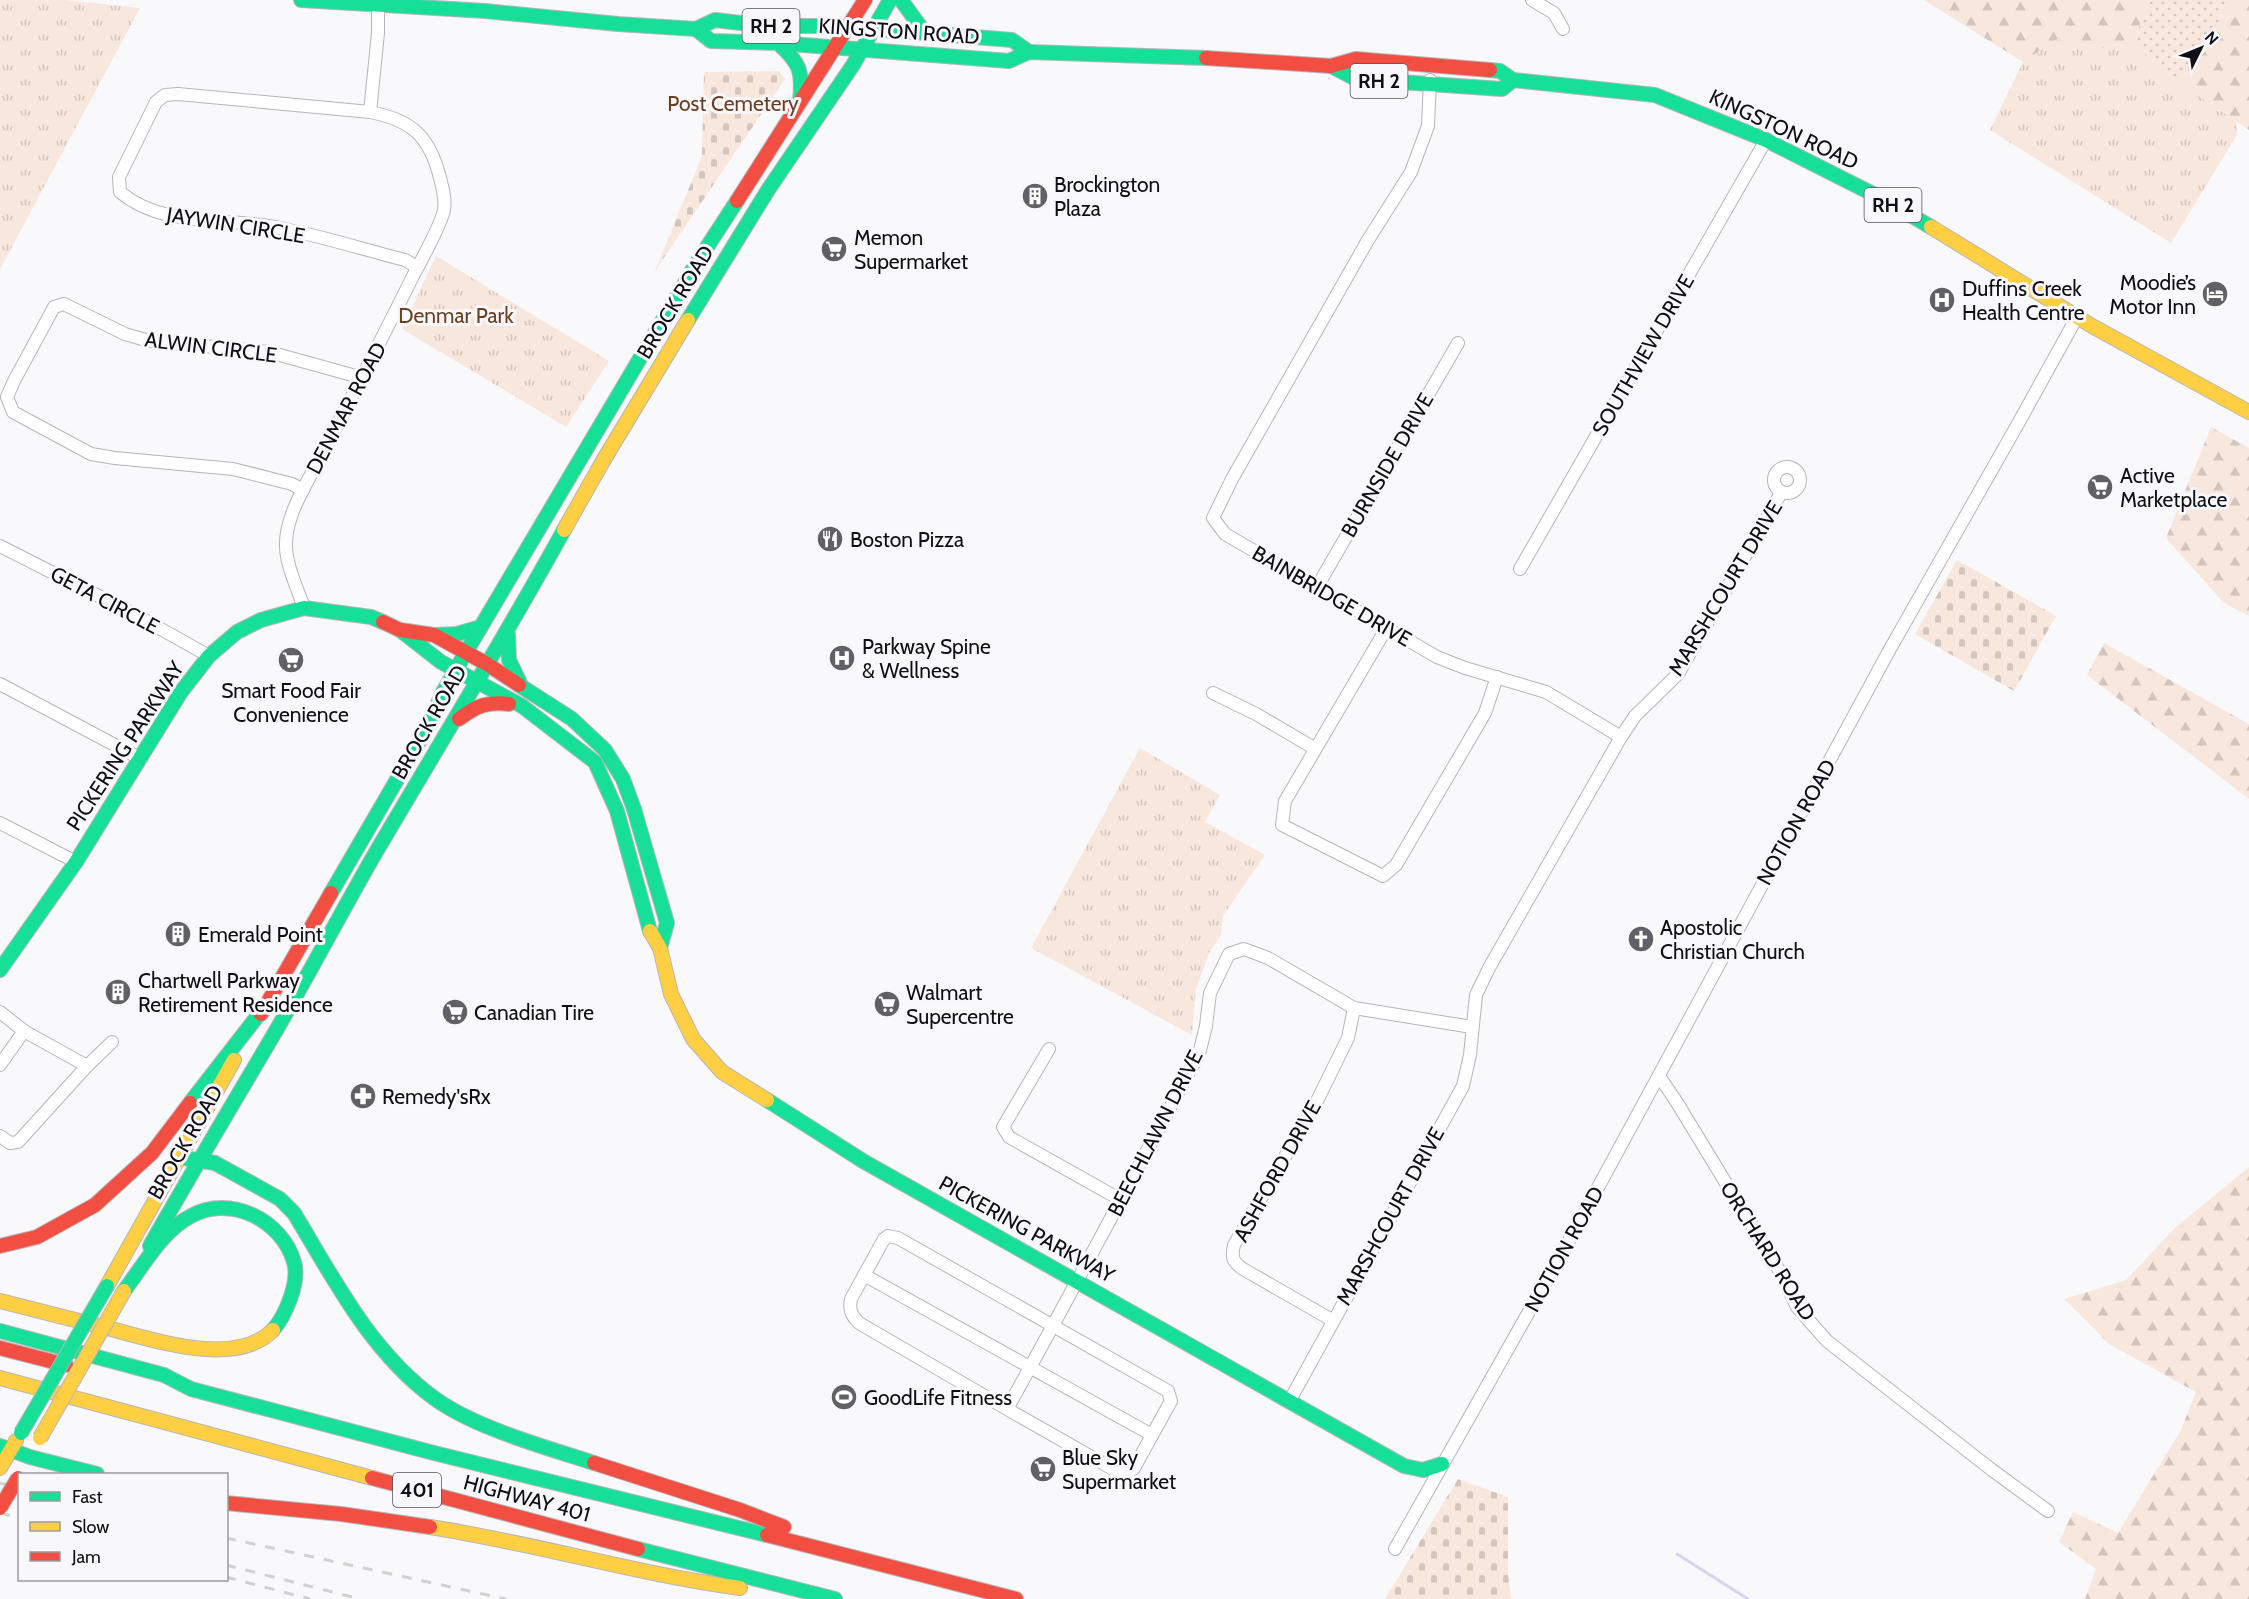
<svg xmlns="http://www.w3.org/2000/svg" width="2249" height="1599" viewBox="0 0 2249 1599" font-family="Cabin,sans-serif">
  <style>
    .grass { fill: url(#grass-dots) }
    .forest { fill: url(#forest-firs) }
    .cemetery { fill: url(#cemetery-stones) }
    .park { fill: url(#park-tufts) }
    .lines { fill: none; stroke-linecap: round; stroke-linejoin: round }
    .stream { stroke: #d5d5ec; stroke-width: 3 }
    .street-casing { stroke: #b5b5bb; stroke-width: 14 }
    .fast-casing { stroke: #b5b5bb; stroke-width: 16 }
    .slow-casing { stroke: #b5b5bb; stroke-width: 16 }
    .jam-casing { stroke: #b5b5bb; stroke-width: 16 }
    .street { stroke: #fefefe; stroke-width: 12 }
    .fast { stroke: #16e098; stroke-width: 14 }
    .slow { stroke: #ffcf43; stroke-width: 14 }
    .jam { stroke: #f24e42; stroke-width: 14 }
    .rail { stroke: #d1d1d1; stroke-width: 3; stroke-dasharray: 10 10; stroke-linecap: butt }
    .fast-bridge-casing { stroke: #b5b5bb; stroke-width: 16; stroke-linecap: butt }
    .slow-bridge-casing { stroke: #b5b5bb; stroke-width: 16; stroke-linecap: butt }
    .jam-bridge-casing { stroke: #b5b5bb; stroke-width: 16; stroke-linecap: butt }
    .fast-bridge { stroke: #16e098; stroke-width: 14 }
    .slow-bridge { stroke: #ffcf43; stroke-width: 14 }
    .jam-bridge { stroke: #f24e42; stroke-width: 14 }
    .labels { text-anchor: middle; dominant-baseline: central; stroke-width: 6; stroke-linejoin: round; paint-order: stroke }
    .shield { fill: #f8f8fc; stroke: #55545b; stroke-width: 1.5 }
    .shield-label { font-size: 20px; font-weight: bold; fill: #0f0e16 }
    .street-label { font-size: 21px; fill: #0f0e16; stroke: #f8f8fc }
    .park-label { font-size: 21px; fill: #6a4022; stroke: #f8f8fc }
    .poi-label { font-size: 21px; fill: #0f0e16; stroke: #f8f8fc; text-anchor: start }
  </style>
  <defs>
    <pattern id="grass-dots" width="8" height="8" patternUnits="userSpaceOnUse" patternTransform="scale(1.5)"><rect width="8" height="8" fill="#f8e7dd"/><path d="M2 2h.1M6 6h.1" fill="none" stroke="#d3c5bd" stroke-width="1.8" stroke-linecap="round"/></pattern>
    <pattern id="forest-firs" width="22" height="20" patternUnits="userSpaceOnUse" patternTransform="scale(1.5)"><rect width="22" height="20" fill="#f8e7dd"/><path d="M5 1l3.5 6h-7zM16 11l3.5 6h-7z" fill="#d3c5bd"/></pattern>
    <pattern id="cemetery-stones" width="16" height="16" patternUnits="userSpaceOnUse" patternTransform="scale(1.5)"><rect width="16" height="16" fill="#f8e7dd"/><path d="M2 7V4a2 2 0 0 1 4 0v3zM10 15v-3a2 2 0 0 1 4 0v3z" fill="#d3c5bd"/></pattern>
    <pattern id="park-tufts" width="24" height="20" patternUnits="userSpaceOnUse" patternTransform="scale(1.5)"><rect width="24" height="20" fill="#f8e7dd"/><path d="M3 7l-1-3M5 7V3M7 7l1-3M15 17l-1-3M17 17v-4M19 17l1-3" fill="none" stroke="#d3c5bd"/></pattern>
  </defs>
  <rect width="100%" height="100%" fill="#f9f9fb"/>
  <path class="grass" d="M2151 0H2226L2213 43 2177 82 2132 42Z"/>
  <g class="forest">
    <path d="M1924 0H2151L2132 42 2098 49 2057 39 2023 62Z"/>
    <path d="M2226 0H2249V130L2177 82 2213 43Z"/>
    <path d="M2211 427 2249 448V616L2224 603 2166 538Z"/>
    <path d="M2104 643 2249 724V799L2087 675Z"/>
    <path d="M2249 1167V1599H2085L2096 1569 2059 1542 2073 1512 2118 1533 2181 1430 2196 1392 2109 1344 2064 1299 2126 1280 2175 1228Z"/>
  </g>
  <g class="cemetery">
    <path d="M779 71 785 79 655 271 702 156 704 72Z"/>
    <path d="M1957 560 2056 616 2014 691 1915 634Z"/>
    <path d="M1458 1479 1508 1497V1574L1511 1599H1385Z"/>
  </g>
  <g class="park">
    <path d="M0 0H66L140 8 0 269Z"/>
    <path d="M2057 39 2098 49 2132 42 2177 82 2236 121 2237 135 2171 243 1990 130 2023 62Z"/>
    <path d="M436 256 609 361 566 427 402 329Z"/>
    <path d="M1140 748 1220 795 1205 822 1265 855 1223 916 1221 935 1210 951 1196 989 1192 1035 1031 948Z"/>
  </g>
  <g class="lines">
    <path class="stream" d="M1677 1554 1748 1599"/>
    <defs>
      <g id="street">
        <path d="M1532 0 1554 13 1563 29"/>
        <path d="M370 112 378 33V0"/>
        <circle cx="1787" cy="480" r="13"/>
        <path d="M303 490 292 484 233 469 115 458 91 454 13 412 7 397 14 381 54 307 64 304 125 334 149 341 269 352 363 378"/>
        <path d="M0 546 136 615 209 656"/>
        <path d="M1520 569 1766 140"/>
        <path d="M1317 587 1458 343"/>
        <path d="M304 608C297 587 285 564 286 542 287 513 307 483 320 458 351 398 383 337 413 276 421 261 441 225 444 210 446 198 442 186 439 174 428 134 410 120 370 112L178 94 165 95 156 102 119 177 120 192C163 228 223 217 275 227 318 235 362 249 405 260L417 267"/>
        <path d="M1386 629 1285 801 1282 825 1383 876 1396 865 1485 713 1497 677"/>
        <path d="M0 684 141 759"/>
        <path d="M1213 693 1256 714 1314 748"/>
        <path d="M1621 737 1635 716 1678 674 1781 493"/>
        <path d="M0 823 76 862"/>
        <path d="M0 1012 24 1031 87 1066"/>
        <path d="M1049 1049 1003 1127 1009 1137 1121 1200"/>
        <path d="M0 1065 24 1031"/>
        <path d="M1659 1076 1676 1101 1782 1275 1797 1307 1827 1341 1992 1470 2048 1511"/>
        <path d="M0 1136 10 1143 18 1142 87 1066 112 1042"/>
        <path d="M864 1275 1152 1435"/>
        <path d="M1332 1320 1243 1269C1233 1262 1231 1258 1234 1245L1316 1103 1348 1038 1354 1008"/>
        <path d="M1290 1400 1463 1086 1470 1055 1476 995 1489 968 1621 737 1546 692 1465 668 1437 657 1225 534 1213 518 1232 479 1368 240 1411 172 1428 126 1430 80"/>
        <path d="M1007 1409 1118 1472H1129L1134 1468 1171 1401 1168 1391 898 1238 888 1236 884 1239 851 1299C849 1310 851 1315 859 1323L1007 1409C1073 1291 1135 1172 1199 1054L1206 1026 1210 993 1229 954 1244 949 1268 958 1354 1008 1472 1027"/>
        <path d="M1395 1549 1575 1230 1890 649 2019 422 2077 317"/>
      </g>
      <g id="fast">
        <path d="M301 0 485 11 618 24 696 29 715 20 766 26H825L925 33 1012 40 1029 52"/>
        <path d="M901 0 925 33"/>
        <path d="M696 29 711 41 778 43 1009 61 1029 52 1206 58"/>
        <path d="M778 43C800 63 803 71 800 101"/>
        <path d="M1331 66 1356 79 1502 89 1513 80"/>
        <path d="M1490 70 1500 71 1513 80 1655 95 1766 140 1881 198 1931 227"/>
        <path d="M688 320 768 190 853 65 890 0"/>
        <path d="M400 630 441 662 522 706 595 762 617 811 650 931"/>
        <path d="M435 635 457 634 481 627"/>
        <path d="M508 635 509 660 520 683"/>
        <path d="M519 685 572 719 605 750 623 779 634 809 667 923 660 948"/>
        <path d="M331 893 430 723 442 694 466 652 696 264 737 201"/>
        <path d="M0 970 76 862 181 692 209 656 237 632 261 620 304 608 371 617 383 622"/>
        <path d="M767 1100 863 1161 1404 1466 1423 1470 1442 1464"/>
        <path d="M190 1103 267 1004"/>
        <path d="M178 1157 215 1163 280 1199 294 1213C334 1279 370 1351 434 1398 475 1428 545 1447 594 1463"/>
        <path d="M150 1246C188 1179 228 1112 267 1046 305 982 339 916 376 852 439 745 504 639 564 530"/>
        <path d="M124 1291C143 1266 162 1231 191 1216 230 1194 282 1220 294 1262 300 1281 286 1315 273 1330"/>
        <path d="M0 1331 164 1375 191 1389 434 1453 767 1535"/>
        <path d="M0 1446 30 1457 97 1474"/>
        <path d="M638 1549 835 1599"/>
      </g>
      <g id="slow">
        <path d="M1931 227 2092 326 2249 412"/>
        <path d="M564 530 603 461 688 320"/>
        <path d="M650 931 660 948 671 994 693 1039 722 1072 767 1100"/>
        <path d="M107 1286 234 1060"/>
        <path d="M0 1301C35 1310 71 1319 107 1328 152 1339 235 1369 273 1330"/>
        <path d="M0 1378 372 1478"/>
        <path d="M0 1468 16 1441"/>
        <path d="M430 1527C534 1543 636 1574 740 1588"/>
      </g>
      <g id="jam">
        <path d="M1206 58 1331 66 1356 59 1490 70"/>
        <path d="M737 201 865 0"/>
        <path d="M383 622 400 630 434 635 487 664 519 685"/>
        <path d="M459 719C476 706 488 701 509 704"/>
        <path d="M261 1014 331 893"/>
        <path d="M0 1246 37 1237 95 1205 152 1153 190 1103"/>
        <path d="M0 1348 66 1365"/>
        <path d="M594 1463 740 1510 784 1527"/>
        <path d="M372 1478 638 1549"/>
        <path d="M226 1503 341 1514 430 1527"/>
        <path d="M767 1535 1016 1599"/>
      </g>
    </defs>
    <use href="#street" class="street-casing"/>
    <use href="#fast" class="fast-casing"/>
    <use href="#slow" class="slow-casing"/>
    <use href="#jam" class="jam-casing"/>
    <use href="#street" class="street"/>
    <use href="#fast" class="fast"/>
    <use href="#slow" class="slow"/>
    <use href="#jam" class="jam"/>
    <g class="rail">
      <path d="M0 1483 20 1488"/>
      <path d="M0 1513 20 1518"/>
      <path d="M226 1538 506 1599"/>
      <path d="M226 1565 360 1599"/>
      <path d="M226 1577 310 1599"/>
    </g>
    <defs>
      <path id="fast-bridge" d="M21 1433 107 1286"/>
      <path id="slow-bridge" d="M40 1438 124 1291"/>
      <path id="jam-bridge" d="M0 1508 18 1478"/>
    </defs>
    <use href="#fast-bridge" class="fast-bridge-casing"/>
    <use href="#slow-bridge" class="slow-bridge-casing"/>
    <use href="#jam-bridge" class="jam-bridge-casing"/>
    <use href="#fast-bridge" class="fast-bridge"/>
    <use href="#slow-bridge" class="slow-bridge"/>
    <use href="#jam-bridge" class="jam-bridge"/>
  </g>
  <defs>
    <symbol id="building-disc" viewBox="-11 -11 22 22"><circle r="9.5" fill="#616066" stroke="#f8f8fc"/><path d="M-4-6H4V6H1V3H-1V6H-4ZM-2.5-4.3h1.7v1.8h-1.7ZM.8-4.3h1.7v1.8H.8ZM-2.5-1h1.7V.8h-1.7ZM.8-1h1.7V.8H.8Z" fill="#fff"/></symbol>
    <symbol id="supermarket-disc" viewBox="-11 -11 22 22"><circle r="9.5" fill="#616066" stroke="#f8f8fc"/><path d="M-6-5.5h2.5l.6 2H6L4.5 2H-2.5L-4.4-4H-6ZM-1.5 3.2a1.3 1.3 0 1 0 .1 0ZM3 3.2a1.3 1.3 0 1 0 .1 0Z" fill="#fff"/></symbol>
    <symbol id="hotel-disc" viewBox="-11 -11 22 22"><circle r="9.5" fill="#616066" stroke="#f8f8fc"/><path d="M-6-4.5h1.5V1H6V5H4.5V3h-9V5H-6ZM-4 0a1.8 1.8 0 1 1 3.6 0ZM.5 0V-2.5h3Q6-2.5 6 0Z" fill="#fff"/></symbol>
    <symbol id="hospital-disc" viewBox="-11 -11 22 22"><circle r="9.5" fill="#616066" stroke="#f8f8fc"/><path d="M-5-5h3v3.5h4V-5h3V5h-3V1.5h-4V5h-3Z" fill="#fff"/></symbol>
    <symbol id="restaurant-disc" viewBox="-11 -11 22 22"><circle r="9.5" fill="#616066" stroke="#f8f8fc"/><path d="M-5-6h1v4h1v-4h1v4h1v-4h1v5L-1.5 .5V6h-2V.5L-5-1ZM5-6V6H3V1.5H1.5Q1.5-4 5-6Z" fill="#fff"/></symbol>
    <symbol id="church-disc" viewBox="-11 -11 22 22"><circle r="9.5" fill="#616066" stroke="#f8f8fc"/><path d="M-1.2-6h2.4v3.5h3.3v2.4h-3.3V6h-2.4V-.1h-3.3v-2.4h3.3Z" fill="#fff"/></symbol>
    <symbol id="pharmacy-disc" viewBox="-11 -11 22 22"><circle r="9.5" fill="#616066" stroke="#f8f8fc"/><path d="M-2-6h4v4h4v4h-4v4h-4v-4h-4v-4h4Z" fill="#fff"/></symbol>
    <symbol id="stadium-disc" viewBox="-11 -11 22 22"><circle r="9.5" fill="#616066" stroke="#f8f8fc"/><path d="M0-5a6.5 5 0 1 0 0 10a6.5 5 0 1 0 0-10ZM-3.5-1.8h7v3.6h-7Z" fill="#fff"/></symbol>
  </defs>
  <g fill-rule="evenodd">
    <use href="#building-disc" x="1020" y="181" width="30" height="30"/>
    <use href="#supermarket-disc" x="819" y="234" width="30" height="30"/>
    <use href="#hotel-disc" x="2200" y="279" width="30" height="30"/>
    <use href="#hospital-disc" x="1927" y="285" width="30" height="30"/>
    <use href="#supermarket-disc" x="2085" y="472" width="30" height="30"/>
    <use href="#restaurant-disc" x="815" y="524" width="30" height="30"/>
    <use href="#hospital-disc" x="827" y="643" width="30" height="30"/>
    <use href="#supermarket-disc" x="276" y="645" width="30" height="30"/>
    <use href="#building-disc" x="163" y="919" width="30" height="30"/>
    <use href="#church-disc" x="1626" y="924" width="30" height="30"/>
    <use href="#building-disc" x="103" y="977" width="30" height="30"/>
    <use href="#supermarket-disc" x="872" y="989" width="30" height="30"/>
    <use href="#supermarket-disc" x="440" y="997" width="30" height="30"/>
    <use href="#pharmacy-disc" x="348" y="1081" width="30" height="30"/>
    <use href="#stadium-disc" x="829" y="1382" width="30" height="30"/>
    <use href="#supermarket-disc" x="1028" y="1454" width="30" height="30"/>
  </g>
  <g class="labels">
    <g class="shield">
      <rect x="742.5" y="9" width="57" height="34" rx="4.5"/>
      <rect x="1350.5" y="64" width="57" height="34" rx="4.5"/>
      <rect x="1864.5" y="188" width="57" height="34" rx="4.5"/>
      <rect x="393" y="1473" width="48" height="34" rx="4.5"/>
    </g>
    <g class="shield-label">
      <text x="771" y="26">RH 2</text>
      <text x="1379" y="81">RH 2</text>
      <text x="1893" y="205">RH 2</text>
      <text x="417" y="1490">401</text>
    </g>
    <g class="street-label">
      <text transform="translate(899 31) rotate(4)">KINGSTON ROAD</text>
      <text transform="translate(1784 129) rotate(25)">KINGSTON ROAD</text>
      <text transform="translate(236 225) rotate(9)">JAYWIN CIRCLE</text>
      <text transform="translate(675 302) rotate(-59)">BROCK ROAD</text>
      <text transform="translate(211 347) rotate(7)">ALWIN CIRCLE</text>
      <text transform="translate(1643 355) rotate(-60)">SOUTHVIEW DRIVE</text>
      <text transform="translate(346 408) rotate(-62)">DENMAR ROAD</text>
      <text transform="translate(1387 465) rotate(-60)">BURNSIDE DRIVE</text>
      <text transform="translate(1725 588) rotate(-59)">MARSHCOURT DRIVE</text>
      <text transform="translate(1332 596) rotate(30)">BAINBRIDGE DRIVE</text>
      <text transform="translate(105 600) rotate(28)">GETA CIRCLE</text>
      <text transform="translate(429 722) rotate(-60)">BROCK ROAD</text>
      <text transform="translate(125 746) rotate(-57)">PICKERING PARKWAY</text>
      <text transform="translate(1796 822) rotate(-61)">NOTION ROAD</text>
      <text transform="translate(1155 1133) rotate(-63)">BEECHLAWN DRIVE</text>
      <text transform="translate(185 1142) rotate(-60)">BROCK ROAD</text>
      <text transform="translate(1277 1171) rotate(-61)">ASHFORD DRIVE</text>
      <text transform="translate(1390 1216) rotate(-61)">MARSHCOURT DRIVE</text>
      <text transform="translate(1027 1229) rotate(29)">PICKERING PARKWAY</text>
      <text transform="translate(1564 1249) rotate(-61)">NOTION ROAD</text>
      <text transform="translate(1768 1251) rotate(58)">ORCHARD ROAD</text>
      <text transform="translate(527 1498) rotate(15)">HIGHWAY 401</text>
    </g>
    <g class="park-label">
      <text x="733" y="103">Post Cemetery</text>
      <text x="456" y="315">Denmar Park</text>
    </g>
    <g class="poi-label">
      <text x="1054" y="184">Brockington<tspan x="1054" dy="24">Plaza</tspan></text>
      <text x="854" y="237">Memon<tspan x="854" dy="24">Supermarket</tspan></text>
      <text x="2196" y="282" text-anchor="end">Moodie’s<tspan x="2196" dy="24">Motor Inn</tspan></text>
      <text x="1962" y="288">Duffins Creek<tspan x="1962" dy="24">Health Centre</tspan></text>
      <text x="2120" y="475">Active<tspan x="2120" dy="24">Marketplace</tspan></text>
      <text x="850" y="539">Boston Pizza</text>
      <text x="862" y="646">Parkway Spine<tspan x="862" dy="24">&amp; Wellness</tspan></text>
      <text x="291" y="690" text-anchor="middle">Smart Food Fair<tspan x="291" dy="24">Convenience</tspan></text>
      <text x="1660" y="927">Apostolic<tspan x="1660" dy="24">Christian Church</tspan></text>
      <text x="198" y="934">Emerald Point</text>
      <text x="138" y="980">Chartwell Parkway<tspan x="138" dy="24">Retirement Residence</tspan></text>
      <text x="906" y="992">Walmart<tspan x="906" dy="24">Supercentre</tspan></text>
      <text x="474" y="1012">Canadian Tire</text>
      <text x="382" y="1096">Remedy'sRx</text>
      <text x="864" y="1397">GoodLife Fitness</text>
      <text x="1062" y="1457">Blue Sky<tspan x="1062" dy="24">Supermarket</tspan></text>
    </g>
  </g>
  <rect x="18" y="1473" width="210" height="108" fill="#f8f8fc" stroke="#9b9aa0" stroke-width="1.5"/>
  <rect x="30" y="1492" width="30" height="9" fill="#16e098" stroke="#9b9aa0" stroke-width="1.5"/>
  <text x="72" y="1503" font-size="18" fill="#0f0e16">Fast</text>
  <rect x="30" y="1522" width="30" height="9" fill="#ffcf43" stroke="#9b9aa0" stroke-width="1.5"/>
  <text x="72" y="1533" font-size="18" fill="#0f0e16">Slow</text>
  <rect x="30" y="1552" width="30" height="9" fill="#f24e42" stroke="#9b9aa0" stroke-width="1.5"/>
  <text x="72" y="1563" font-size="18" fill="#0f0e16">Jam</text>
  <g transform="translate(2201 48) rotate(47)" stroke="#f8f8fc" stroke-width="4.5" paint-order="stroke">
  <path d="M0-4.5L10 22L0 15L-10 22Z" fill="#0f0e16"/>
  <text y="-9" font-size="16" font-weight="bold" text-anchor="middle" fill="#0f0e16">N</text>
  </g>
</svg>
